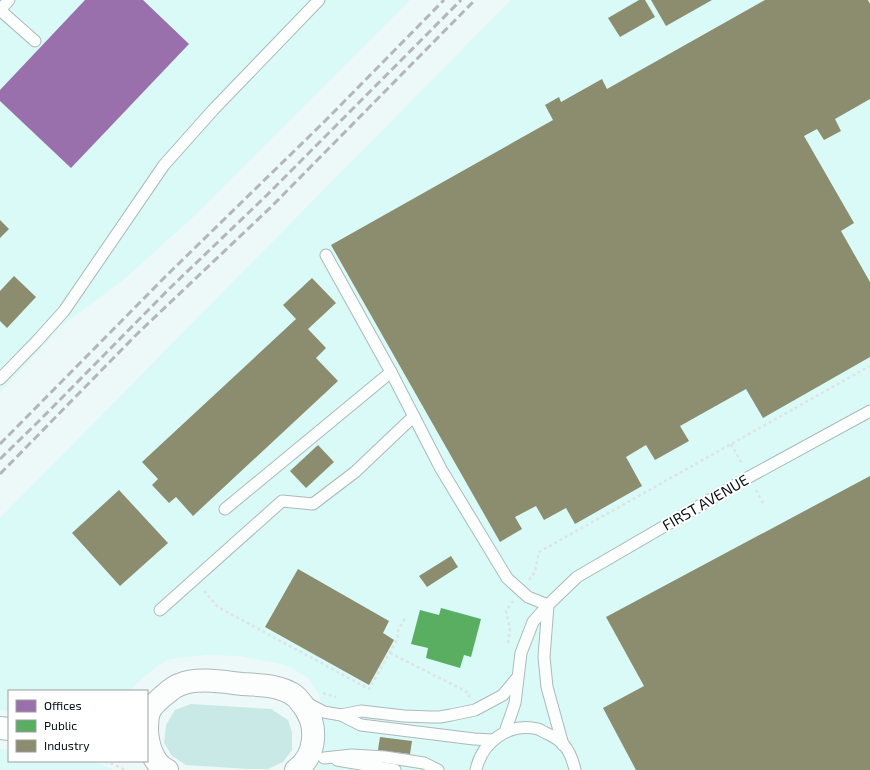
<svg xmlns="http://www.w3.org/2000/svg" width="870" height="770" viewBox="0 0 870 770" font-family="'Exo 2',sans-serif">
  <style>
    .built { fill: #d9faf7 }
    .green { fill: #c9e9e6 }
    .offices { fill: #9970ab }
    .public { fill: #5aae61 }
    .industry { fill: #8c8c6e }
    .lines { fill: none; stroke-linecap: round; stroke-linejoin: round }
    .lane-casing { stroke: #acb9b8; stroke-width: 13 }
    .secondary-casing { stroke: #acb9b8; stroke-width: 24 }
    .path { stroke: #dfe3e3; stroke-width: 2.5; stroke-dasharray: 3 3; stroke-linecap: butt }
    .lane { stroke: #fcfefe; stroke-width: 11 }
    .secondary { stroke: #fcfefe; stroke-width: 22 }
    .rail { stroke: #b4b7b7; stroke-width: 3; stroke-dasharray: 8 4; stroke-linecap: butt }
    .labels { text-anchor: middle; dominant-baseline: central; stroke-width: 4; stroke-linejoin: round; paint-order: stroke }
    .street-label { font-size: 15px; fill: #041110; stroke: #fff }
  </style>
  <rect width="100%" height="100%" fill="#ecf9f8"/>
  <g class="built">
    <path d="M0 0H410L190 220 122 281 64 324 0 392Z"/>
    <path d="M511 0H870V770H318L316 765 321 753 323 721 319 694 308 678 286 665 240 656 207 655 170 659 156 667 138 682 130 691H9V711L0 710V518Z"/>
    <path d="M0 749 9 750V761H87L99 763 114 770H0Z"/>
  </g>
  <path class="green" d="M191 704 271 709 288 720 292 732V750L283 762 268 769H249L186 765 172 756 164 743 166 725 175 710Z"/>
  <path class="offices" d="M85 0H143L189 44 71 168 0 101V90Z"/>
  <path class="public" d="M441 608 481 619 471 657 464 655 460 668 426 658 428 648 411 644 420 610 439 615Z"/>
  <g class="industry">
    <path d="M639 0H645L655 17 620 37 608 18Z"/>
    <path d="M651 0H712L666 26Z"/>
    <path d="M765 0H868L870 4V99L835 119 841 131 824 140 817 129 804 136 854 223 841 231 870 282V357L763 418 746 389 680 426 689 441 655 460 646 445 626 457 642 486 575 524 566 508 544 520 536 506 515 517 522 529 500 542 331 245 553 120 545 105 559 97 561 102 602 79 607 89Z"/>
    <path d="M0 220 9 229 0 238Z"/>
    <path d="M14 276 36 297 7 328 0 321V291Z"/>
    <path d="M312 278 336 303 308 329 326 348 316 358 338 381 193 516 176 497 169 503 152 485 158 479 142 462 296 319 283 305Z"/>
    <path d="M318 445 334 462 306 488 290 471Z"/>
    <path d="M870 476V770H636L603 708 644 686 606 617Z"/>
    <path d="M119 490 168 543 120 586 72 533Z"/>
    <path d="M451 556 458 567 427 587 419 576Z"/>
    <path d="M298 569 389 621 383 633 394 640 369 685 265 627Z"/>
    <path d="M380 737 412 741 410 754 378 750Z"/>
  </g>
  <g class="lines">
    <defs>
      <g id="lane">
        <path d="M0 10 35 41"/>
        <path d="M0 10 9 0"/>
        <path d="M326 255 391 372 441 469 507 578 528 597 548 605"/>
        <path d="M0 379 37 341 64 311 164 165 213 110 319 0"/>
        <path d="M225 509 391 372"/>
        <path d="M548 605 544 657 547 687 563 745"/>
        <path d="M160 610 282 501 313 504 355 472 414 416"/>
        <path d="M307 703 324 712 341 715 361 725 474 739 493 740"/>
        <path d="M341 715 361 711 404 716 431 717H440L451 715 475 710 503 695 517 678"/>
        <path d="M505 732 515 703 521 653 533 622 548 605 577 577 749 477 870 411"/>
        <path d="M324 758 352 755 385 757 424 763 438 770"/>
        <path d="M337 760 395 770"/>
        <path d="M476 770C482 742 509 722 538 729 541 730 543 732 546 733 553 736 559 740 564 745 570 752 573 761 575 770"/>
      </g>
      <g id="secondary">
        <path d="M0 728 9 729"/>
        <path d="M167 770C153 764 148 745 147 731 147 713 148 709 162 697 167 693 173 687 179 685 197 677 224 682 242 684 259 685 281 685 295 696 298 698 300 702 303 705 311 717 314 725 313 739 312 752 306 763 296 770"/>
      </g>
    </defs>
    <use href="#lane" class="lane-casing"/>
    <use href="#secondary" class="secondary-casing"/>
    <g class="path">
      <path d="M731 444 742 464"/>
      <path d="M756 490 764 505"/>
      <path d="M529 580 535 572 539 552 870 366"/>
      <path d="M204 591 218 607 369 689 398 638 397 633 406 616"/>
      <path d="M508 643 510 629 506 611 513 601"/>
      <path d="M390 653 469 693V697"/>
      <path d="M323 693 336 697"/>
      <path d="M105 761 117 766 125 770"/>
    </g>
    <use href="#lane" class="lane"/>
    <use href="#secondary" class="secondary"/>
    <g class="rail">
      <path d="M0 444 166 276 325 121 444 0"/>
      <path d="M0 459 40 420 170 288 267 195 461 0"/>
      <path d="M0 474 136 335 273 205 475 0"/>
    </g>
  </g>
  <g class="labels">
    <g class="street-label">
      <text transform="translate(705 502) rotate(-30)">FIRST AVENUE</text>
    </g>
  </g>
  <rect x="8" y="690" width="140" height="72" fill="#ffffff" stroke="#9ba09f"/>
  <rect x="16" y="700" width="20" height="12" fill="#9970ab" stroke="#9ba09f"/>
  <text x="44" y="710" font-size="12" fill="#041110">Offices</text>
  <rect x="16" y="720" width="20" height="12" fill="#5aae61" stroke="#9ba09f"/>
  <text x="44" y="730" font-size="12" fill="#041110">Public</text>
  <rect x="16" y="740" width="20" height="12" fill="#8c8c6e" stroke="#9ba09f"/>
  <text x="44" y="750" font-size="12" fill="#041110">Industry</text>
</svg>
